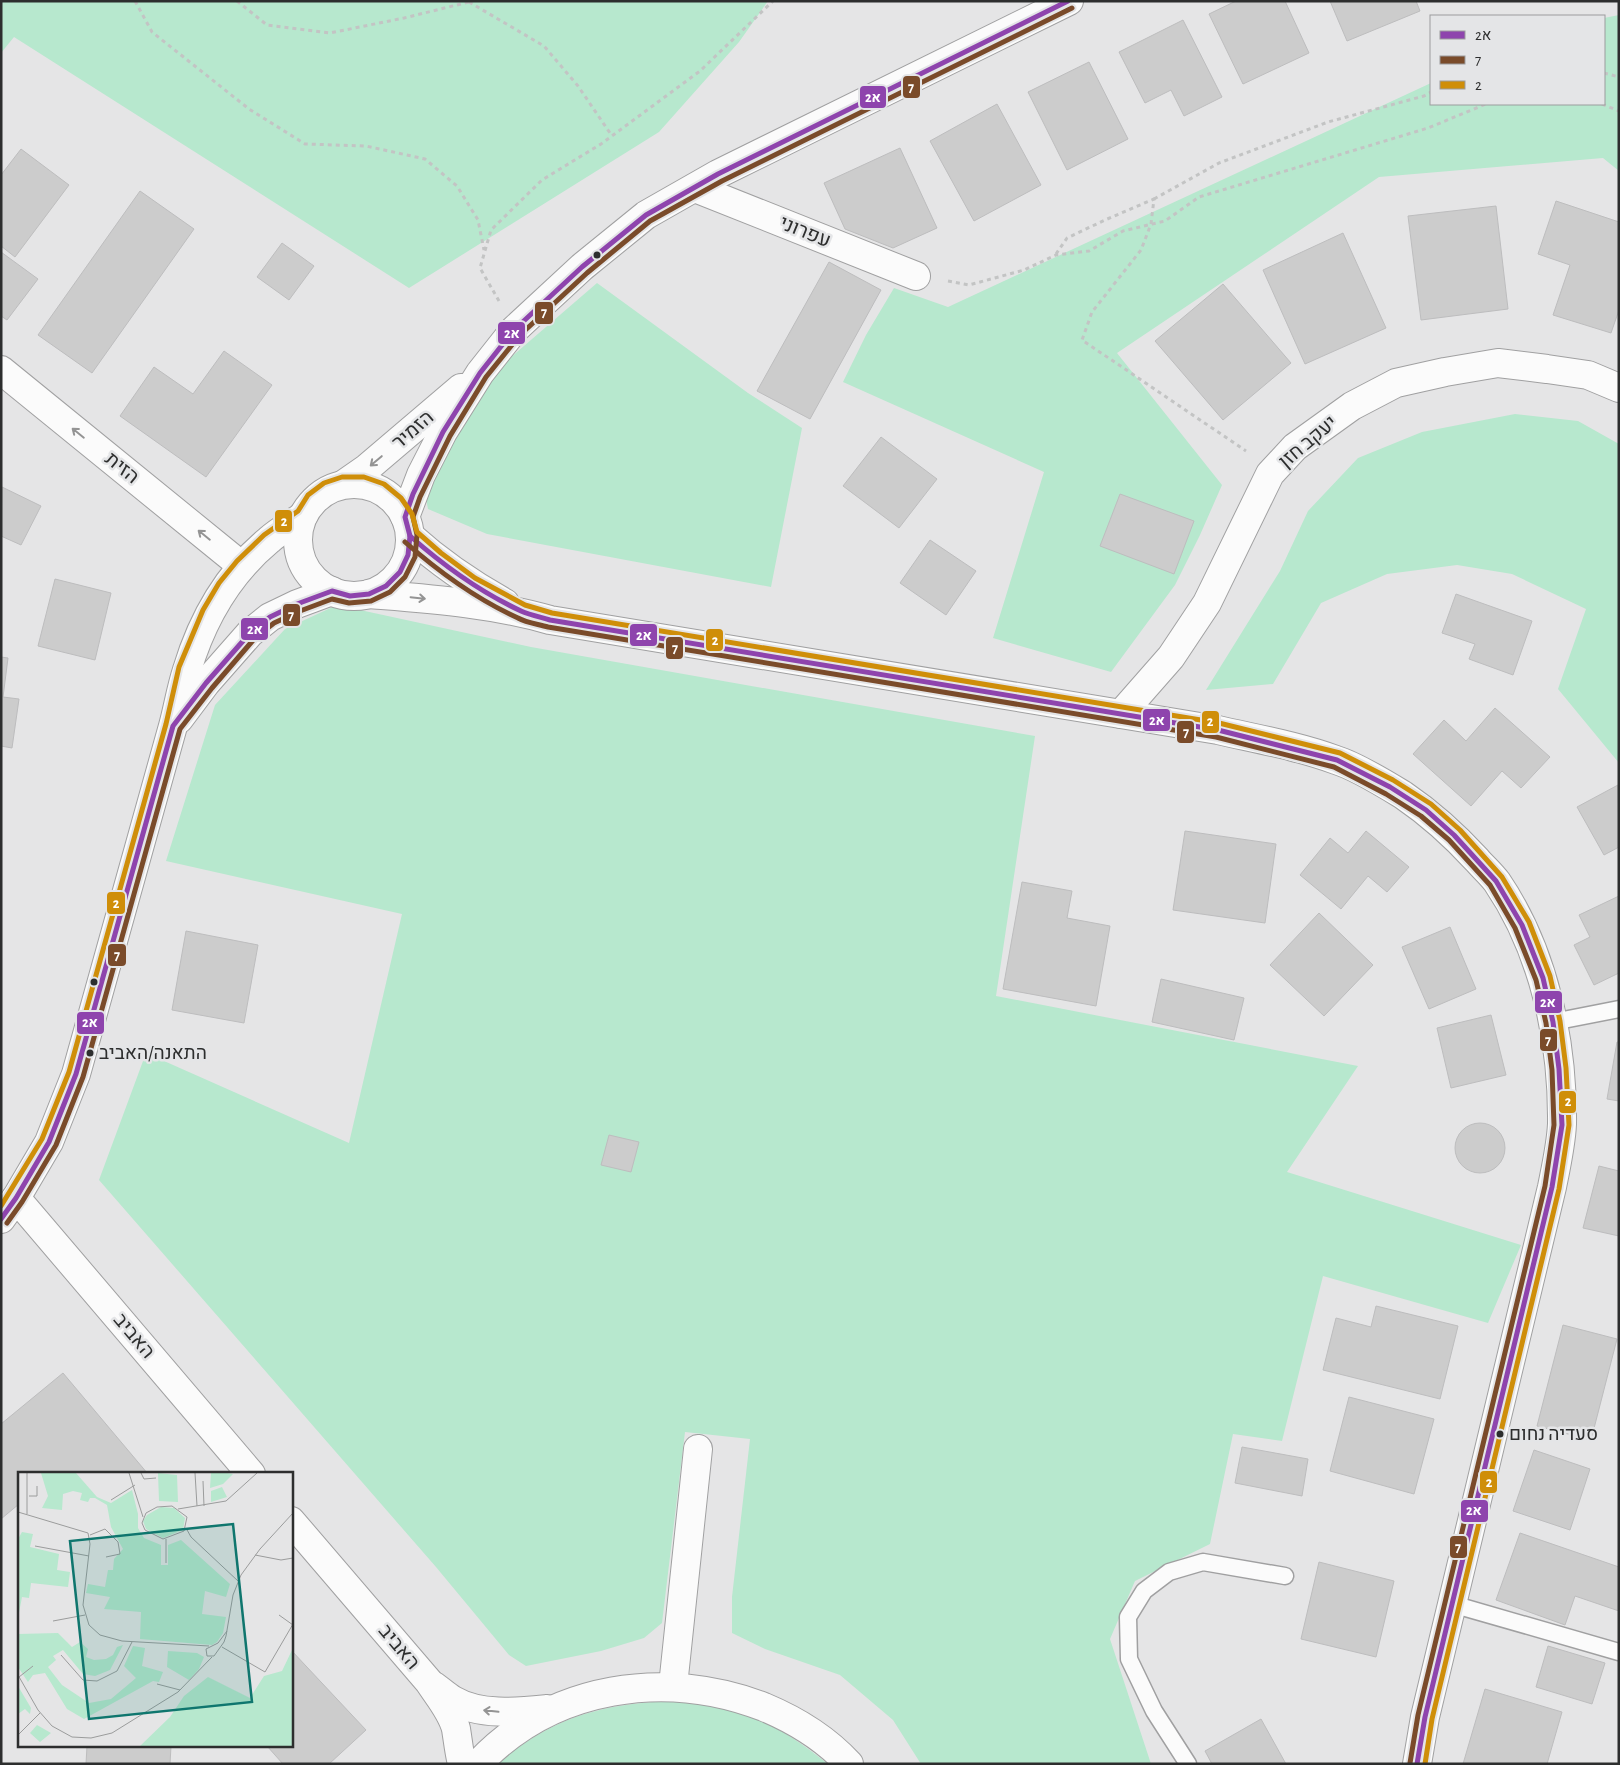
<svg xmlns="http://www.w3.org/2000/svg" width="1620" height="1765" viewBox="0 0 1620 1765" font-family="'Alegreya Sans',Heebo,sans-serif">
  <style>
    .green { fill: #b7e8ce }
    .building { fill: #ccc; stroke: #bdbdbe }
    .lines { fill: none; stroke-linecap: round; stroke-linejoin: round }
    .lane-casing { stroke: #a0a0a1; stroke-width: 19 }
    .street-casing { stroke: #a0a0a1; stroke-width: 30 }
    .secondary-casing { stroke: #a0a0a1; stroke-width: 30 }
    .path { stroke: #c3c4c4; stroke-width: 3; stroke-dasharray: 4 4; stroke-linecap: butt }
    .lane { stroke: #fbfbfb; stroke-width: 16 }
    .street { stroke: #fbfbfb; stroke-width: 28 }
    .secondary { stroke: #fbfbfb; stroke-width: 28 }
    .bus-1-casing { stroke: #e4e5e7; stroke-width: 9 }
    .bus-2-casing { stroke: #e4e5e7; stroke-width: 9 }
    .bus-3-casing { stroke: #e4e5e7; stroke-width: 9 }
    .bus-1 { stroke: #8e44ad; stroke-width: 5 }
    .bus-2 { stroke: #7a4b2a; stroke-width: 5 }
    .bus-3 { stroke: #cf8e09; stroke-width: 5 }
    .oneway { stroke: #949494 }
    .bus-dot { fill: #2d2e2e; stroke: #e4e5e7; stroke-width: 2 }
    .labels { text-anchor: middle; dominant-baseline: central; stroke-width: 5; stroke-linejoin: round; paint-order: stroke }
    .bus-label { font-size: 19px; fill: #2d2e2e; stroke: #e4e5e7; text-anchor: start }
    .street-label { font-size: 20px; fill: #2d2e2e; stroke: #e4e5e7 }
    .inset-road { fill: none; stroke: #9b9c9c; stroke-width: 1 }
    .view { fill: #0f766e; fill-opacity: 0.15; stroke: #0f766e; stroke-width: 2.5 }
    .inset-edge { fill: none; stroke: #2d2e2e; stroke-width: 2.5 }
    .line-badge { stroke: #e4e5e7; stroke-width: 2 }
    .badge-label { font-size: 14px; text-anchor: middle; font-weight: bold; fill: #fff }
  </style>
  <rect width="100%" height="100%" fill="#e5e5e6"/>
  <g class="green">
    <path d="M1 1H768L739 42 659 132 409 288 14 37 1 53Z"/>
    <path d="M1619 15V171L1603 158 1379 177 1117 353 1222 485 1200 535 1175 585 1111 672 993 638 1044 472 843 382 866 335 894 288 948 307 1431 83V104H1604V18Z"/>
    <path d="M597 283 748 393 802 428 771 587 487 534 428 509 425 494 453 439 488 377Z"/>
    <path d="M1515 414 1578 421 1619 444V763L1558 689 1586 609 1512 574 1457 565 1387 574 1321 603 1273 684 1206 690 1280 571 1308 511 1358 458 1422 432Z"/>
    <path d="M337 605 531 647 1035 736 996 996 1358 1066 1287 1172 1521 1245 1488 1323 1323 1276 1282 1441 1233 1434 1210 1544 1135 1581 1110 1639 1151 1764H921L893 1720 840 1675 765 1649 732 1633V1597L750 1439 685 1432 662 1623 644 1638 601 1651 526 1666 509 1655 436 1567 99 1180 146 1053 349 1143 402 914 166 861 215 705 285 629Z"/>
    <path d="M673 1701C707 1704 743 1710 774 1727 793 1737 810 1750 828 1764H497C505 1756 513 1751 522 1745 569 1712 617 1703 673 1701Z"/>
  </g>
  <g class="building">
    <path d="M1236 1H1285L1309 53 1243 84 1209 14Z"/>
    <path d="M1330 1H1416L1420 11 1347 41Z"/>
    <path d="M1183 20 1222 97 1184 116 1171 90 1145 103 1119 52Z"/>
    <path d="M1089 62 1128 139 1067 170 1028 92Z"/>
    <path d="M997 104 1041 185 974 221 930 141Z"/>
    <path d="M900 148 937 228 893 248 845 229 824 183Z"/>
    <path d="M21 149 69 185 15 257 1 246V175Z"/>
    <path d="M140 191 194 229 92 373 38 335Z"/>
    <path d="M1556 201 1619 222V310L1611 333 1553 315 1570 265 1538 254Z"/>
    <path d="M1496 206 1508 309 1421 320 1408 216Z"/>
    <path d="M1343 233 1386 328 1305 364 1263 270Z"/>
    <path d="M282 243 314 266 289 300 257 277Z"/>
    <path d="M1 252 38 279 7 320 1 316Z"/>
    <path d="M829 262 881 290 810 419 757 391Z"/>
    <path d="M1223 284 1291 363 1223 420 1155 341Z"/>
    <path d="M224 351 272 385 206 477 120 416 154 367 193 394Z"/>
    <path d="M881 437 937 479 899 528 843 486Z"/>
    <path d="M2 487 41 506 21 545 1 536Z"/>
    <path d="M1120 494 1194 521 1174 574 1100 546Z"/>
    <path d="M930 540 976 571 946 615 900 583Z"/>
    <path d="M55 579 111 593 95 660 38 646Z"/>
    <path d="M1456 594 1532 621 1513 675 1469 659 1475 644 1442 633Z"/>
    <path d="M1 657 8 658 3 697 19 699 12 748 1 746Z"/>
    <path d="M1495 708 1550 757 1521 788 1502 771 1471 806 1413 754 1444 720 1466 741Z"/>
    <path d="M1618 785 1619 847 1604 855 1577 807Z"/>
    <path d="M1185 831 1276 844 1265 923 1173 910Z"/>
    <path d="M1366 831 1409 867 1387 892 1368 876 1341 909 1300 875 1330 838 1348 853Z"/>
    <path d="M1022 882 1072 891 1067 918 1110 926 1096 1006 1003 989Z"/>
    <path d="M1619 896V973L1594 985 1574 945 1590 937 1579 915Z"/>
    <path d="M1319 913 1373 965 1324 1016 1270 965Z"/>
    <path d="M1450 927 1476 989 1429 1009 1402 947Z"/>
    <path d="M186 931 258 945 244 1023 172 1010Z"/>
    <path d="M1161 979 1244 998 1234 1040 1152 1022Z"/>
    <path d="M1491 1015 1506 1075 1451 1088 1437 1028Z"/>
    <path d="M1617 1042H1619V1101L1607 1099Z"/>
    <circle cx="1480" cy="1148" r="25"/>
    <path d="M609 1135 639 1142 631 1172 601 1165Z"/>
    <path d="M1599 1166 1619 1171V1236L1583 1228Z"/>
    <path d="M1376 1306 1458 1326 1440 1399 1323 1370 1336 1318 1371 1327Z"/>
    <path d="M1563 1325 1617 1339 1591 1440 1537 1426Z"/>
    <path d="M63 1373 148 1474H19V1504L1 1519V1424Z"/>
    <path d="M1349 1397 1434 1419 1414 1494 1330 1471Z"/>
    <path d="M1242 1447 1308 1459 1302 1496 1235 1483Z"/>
    <path d="M1534 1450 1590 1469 1570 1530 1513 1511Z"/>
    <path d="M1520 1533 1619 1567V1611L1575 1596 1565 1625 1496 1600Z"/>
    <path d="M1319 1562 1394 1581 1376 1657 1301 1639Z"/>
    <path d="M1548 1646 1605 1663 1592 1704 1536 1687Z"/>
    <path d="M291 1650 366 1730 329 1764H283L267 1746H291Z"/>
    <path d="M1485 1689 1562 1712 1547 1764H1463Z"/>
    <path d="M1261 1719 1286 1764H1212L1205 1751Z"/>
    <path d="M87 1746H171L170 1764H86Z"/>
  </g>
  <g class="lines">
    <defs>
      <g id="lane">
        <path d="M1553 1022 1619 1009"/>
        <path d="M1452 1604 1619 1652"/>
        <path d="M1188 1764 1154 1711 1129 1659 1128 1617 1144 1591 1169 1572 1203 1562 1285 1576"/>
      </g>
      <g id="street">
        <path d="M695 188 916 276"/>
        <path d="M1 370 242 566"/>
        <path d="M410 536C441 564 469 583 505 603"/>
        <path d="M369 594C430 599 491 603 550 620L1218 730C1257 739 1298 746 1336 760 1356 766 1385 784 1403 795 1431 814 1454 835 1477 860 1483 867 1491 874 1497 882 1544 951 1563 1041 1562 1124 1561 1145 1556 1167 1552 1187L1425 1717 1417 1764"/>
        <path d="M1121 714 1171 657 1207 603 1270 474 1295 447 1352 406 1396 383 1445 372 1498 363 1547 369 1588 375 1619 388"/>
        <path d="M16 1198 251 1474"/>
        <path d="M291 1521 429 1682C438 1696 452 1712 456 1729 458 1741 459 1752 462 1764"/>
        <path d="M434 1686C440 1690 446 1696 453 1700 480 1716 517 1712 547 1709"/>
        <path d="M673 1686 698 1449"/>
        <path d="M478 1764C552 1685 666 1669 764 1707 795 1720 826 1739 849 1764"/>
      </g>
      <g id="secondary">
        <path d="M344 484 367 468 461 388"/>
        <circle cx="354" cy="540" r="56"/>
        <path d="M405 517 421 475 443 432 480 373 514 330 582 267 646 215 718 174 1069 1"/>
        <path d="M179 719 206 683 250 633 270 617 297 604 332 591"/>
        <path d="M1 1219 16 1198 49 1142 76 1074 173 726C178 708 181 688 187 670 202 620 228 574 269 540 279 531 292 524 303 516"/>
      </g>
    </defs>
    <use href="#lane" class="lane-casing"/>
    <use href="#street" class="street-casing"/>
    <use href="#secondary" class="secondary-casing"/>
    <g class="path">
      <path d="M135 1 152 32 249 109 305 144 366 146 425 159 457 186 478 220 484 250"/>
      <path d="M237 1 267 25 330 33 404 18 469 2"/>
      <path d="M469 2 544 46 578 86 612 136"/>
      <path d="M1604 73 1619 77"/>
      <path d="M1602 104 1619 111"/>
      <path d="M1154 199 1219 163 1328 122 1424 96 1431 92"/>
      <path d="M1056 254 1067 238 1105 220 1154 199 1151 224 1141 250 1092 312 1082 340 1246 451"/>
      <path d="M948 281 969 285 1024 270 1056 255 1089 251 1123 231 1165 221 1199 197 1428 128 1486 104"/>
      <path d="M499 301 480 268 491 230 542 180 601 144 700 71 773 1"/>
    </g>
    <use href="#lane" class="lane"/>
    <use href="#street" class="street"/>
    <use href="#secondary" class="secondary"/>
    <defs>
      <g id="bus-1">
        <path d="M410 536C444 566 480 592 521 611 530 615 540 617 550 620L1218 730 1337 760 1390 787 1426 810 1454 835 1496 881 1522 925 1543 978 1553 1022 1559 1069 1562 1125 1552 1187 1425 1717 1417 1764"/>
        <path d="M1 1219 16 1198 49 1142 76 1074 173 726 206 683 250 633 270 617 297 604 332 591 350 596 369 594 386 586 400 572 408 555 410 536 405 517 413 494 443 432 480 373 514 330 582 267 646 215 718 174 1068 1"/>
      </g>
      <g id="bus-2">
        <path d="M405 542C439 572 476 599 518 618 527 623 538 624 548 627L1216 737 1334 767 1386 794 1421 816 1449 840 1490 885 1515 928 1536 980 1546 1023 1552 1070 1554 1125 1545 1186 1418 1715 1410 1763"/>
        <path d="M7 1223 22 1202 56 1145 83 1077 180 729 212 688 255 638 274 623 300 611 332 599 349 603 371 601 390 592 405 577 415 557 417 535 413 517 420 497 450 436 486 377 520 335 587 273 650 221 722 181 1072 8"/>
      </g>
      <path id="bus-3" d="M1 1206 42 1139 69 1072 166 724 179 667 203 610 219 583 237 561 264 535 298 511 308 495 324 483 342 477H364L384 484 401 498 412 514 417 532 441 553 475 578 525 605 552 613 1219 723 1340 753 1393 780 1431 804 1460 830 1502 877 1529 922 1550 976 1560 1021 1566 1068 1569 1125 1559 1189 1432 1719 1425 1764"/>
    </defs>
    <use href="#bus-1" class="bus-1-casing"/>
    <use href="#bus-2" class="bus-2-casing"/>
    <use href="#bus-3" class="bus-3-casing"/>
    <use href="#bus-1" class="bus-1"/>
    <use href="#bus-2" class="bus-2"/>
    <use href="#bus-3" class="bus-3"/>
  </g>
  <defs><path id="oneway-shaft" d="M-6 0H5M1.5-3L5.5 0L1.5 3" fill="none" stroke-width="1.6" stroke-linecap="round" stroke-linejoin="round" transform="scale(1.25)"/></defs>
  <g class="oneway">
    <use href="#oneway-shaft" transform="translate(78 433) rotate(-141)"/>
    <use href="#oneway-shaft" transform="translate(376 461) rotate(140)"/>
    <use href="#oneway-shaft" transform="translate(204 535) rotate(-141)"/>
    <use href="#oneway-shaft" transform="translate(418 598) rotate(6)"/>
    <use href="#oneway-shaft" transform="translate(491 1711) rotate(-174)"/>
  </g>
  <g class="bus-dot">
    <circle cx="597" cy="255" r="4.5"/>
    <circle cx="94" cy="982" r="4.5"/>
    <circle cx="90" cy="1053" r="4.5"/>
    <circle cx="1500" cy="1434" r="4.5"/>
  </g>
  <g class="labels">
    <g class="bus-label">
      <text x="99" y="1053">התאנה/האביב</text>
      <text x="1509" y="1434">סעדיה נחום</text>
    </g>
    <g class="street-label">
      <text transform="translate(805 232) rotate(22)">עפרוני</text>
      <text transform="translate(413 430) rotate(-41)">הזמיר</text>
      <text transform="translate(1308 442) rotate(-40)">יעקב חזן</text>
      <text transform="translate(122 468) rotate(39)">הזית</text>
      <text transform="translate(134 1336) rotate(50)">האביב</text>
      <text transform="translate(399 1647) rotate(50)">האביב</text>
    </g>
  </g>
  <g transform="translate(18 1472)">
    <rect width="275" height="275" fill="#e5e5e6"/>
    <path d="M23 1H58L79 25 93 31 114 18 120 42V56L126 66 143 73V93H150V73L163 68 212 112 208 125 187 119 184 142 208 145 205 161 199 170 194 173 122 167 123 140 86 137 92 125 68 121 70 112 87 115 90 98H95L96 87 105 77 93 55 89 33 77 26H72L70 30 62 28 64 21 55 19 45 22 44 38 24 36 30 24ZM140 1 159 3 160 30 141 29ZM193 1H209L215 2 205 12 192 16ZM204 15 209 25 193 30V19ZM143 35 156 36 167 46 165 58 145 66 128 57 125 49 129 43ZM4 60 15 62 12 75 41 82 39 98 52 100 50 115 13 111 11 126 4 125 0 146V67ZM40 161 54 175 62 170 70 177 68 185 76 188 88 187 95 183 99 175 105 173 92 198 77 204 65 202 45 178 35 184 38 188 30 195 44 213 71 231 93 227 118 206 106 194 115 174 127 176 124 194 145 200 141 210 135 209 66 247 49 237 27 201 15 203 10 210 0 195V162ZM275 176V274H122L152 245 166 224 190 205 232 226 246 204 264 199ZM150 179 179 181 186 185 181 197 171 208 149 195ZM0 214 13 236 12 242 7 237 0 242ZM19 253 33 261 22 270 12 261Z" fill="#b7e8ce"/>
    <path class="inset-road" d="M111 1 125 45M123 1 126 7 138 6M177 1 179 34M185 9 186 34M11 24H19V14M93 28 117 13M154 34 169 45 166 59 145 67 127 58 124 51 128 41 139 35ZM160 37 208 29 239 1M0 40 70 61 72 72 65 133 71 153 82 163 104 169 191 174M9 42V1M168 56 173 65 220 109M72 63 87 57 100 70 102 82 88 85M148 67V91M17 74 71 84M237 83 263 88 275 86M261 143 275 153M35 149 67 143M209 159 200 171 188 177 189 184H196L206 170 208 164 215 123 223 103 242 77 275 41M204 175 247 200 275 152M43 183 65 208 79 209 99 199 114 170M0 203 20 238 34 254 54 265 73 266 94 261 160 220 194 185M1 205 15 194M139 212 162 218M0 263 22 241"/>
    <path class="view" d="M215 52 234 230 71 247 52 69Z"/>
    <rect width="275" height="275" class="inset-edge"/>
  </g>
  <g class="line-badge">
    <rect x="902" y="75" width="19" height="24" rx="5" fill="#7a4b2a"/>
    <rect x="859" y="85" width="28" height="24" rx="5" fill="#8e44ad"/>
    <rect x="534" y="301" width="20" height="24" rx="5" fill="#7a4b2a"/>
    <rect x="497" y="321" width="29" height="24" rx="5" fill="#8e44ad"/>
    <rect x="274" y="509" width="19" height="24" rx="5" fill="#cf8e09"/>
    <rect x="282" y="603" width="19" height="24" rx="5" fill="#7a4b2a"/>
    <rect x="240" y="617" width="29" height="24" rx="5" fill="#8e44ad"/>
    <rect x="629" y="623" width="29" height="24" rx="5" fill="#8e44ad"/>
    <rect x="705" y="628" width="19" height="24" rx="5" fill="#cf8e09"/>
    <rect x="665" y="636" width="19" height="24" rx="5" fill="#7a4b2a"/>
    <rect x="1142" y="708" width="29" height="24" rx="5" fill="#8e44ad"/>
    <rect x="1201" y="710" width="19" height="24" rx="5" fill="#cf8e09"/>
    <rect x="1176" y="720" width="19" height="24" rx="5" fill="#7a4b2a"/>
    <rect x="106" y="891" width="20" height="24" rx="5" fill="#cf8e09"/>
    <rect x="107" y="943" width="20" height="24" rx="5" fill="#7a4b2a"/>
    <rect x="1534" y="990" width="29" height="24" rx="5" fill="#8e44ad"/>
    <rect x="76" y="1011" width="29" height="24" rx="5" fill="#8e44ad"/>
    <rect x="1539" y="1028" width="19" height="24" rx="5" fill="#7a4b2a"/>
    <rect x="1558" y="1090" width="19" height="24" rx="5" fill="#cf8e09"/>
    <rect x="1479" y="1470" width="19" height="24" rx="5" fill="#cf8e09"/>
    <rect x="1460" y="1499" width="29" height="24" rx="5" fill="#8e44ad"/>
    <rect x="1449" y="1535" width="19" height="24" rx="5" fill="#7a4b2a"/>
  </g>
  <g class="badge-label">
    <text x="911" y="92">7</text>
    <text x="873" y="102">2א</text>
    <text x="544" y="317">7</text>
    <text x="512" y="338">2א</text>
    <text x="284" y="526">2</text>
    <text x="291" y="620">7</text>
    <text x="255" y="634">2א</text>
    <text x="644" y="640">2א</text>
    <text x="715" y="645">2</text>
    <text x="675" y="653">7</text>
    <text x="1157" y="725">2א</text>
    <text x="1210" y="726">2</text>
    <text x="1186" y="737">7</text>
    <text x="116" y="908">2</text>
    <text x="117" y="960">7</text>
    <text x="1548" y="1007">2א</text>
    <text x="90" y="1027">2א</text>
    <text x="1548" y="1045">7</text>
    <text x="1568" y="1106">2</text>
    <text x="1489" y="1487">2</text>
    <text x="1474" y="1515">2א</text>
    <text x="1458" y="1552">7</text>
  </g>
  <rect width="1620" height="1765" fill="none" stroke="#2d2e2e" stroke-width="5"/>
  <rect x="1430" y="15" width="175" height="90" fill="#e4e5e7" stroke="#9b9c9d"/>
  <rect x="1440" y="31" width="25" height="8" fill="#8e44ad" stroke="#9b9c9d"/>
  <text x="1475" y="40" font-size="15" fill="#2d2e2e">2א</text>
  <rect x="1440" y="56" width="25" height="8" fill="#7a4b2a" stroke="#9b9c9d"/>
  <text x="1475" y="65" font-size="15" fill="#2d2e2e">7</text>
  <rect x="1440" y="81" width="25" height="8" fill="#cf8e09" stroke="#9b9c9d"/>
  <text x="1475" y="90" font-size="15" fill="#2d2e2e">2</text>
</svg>
